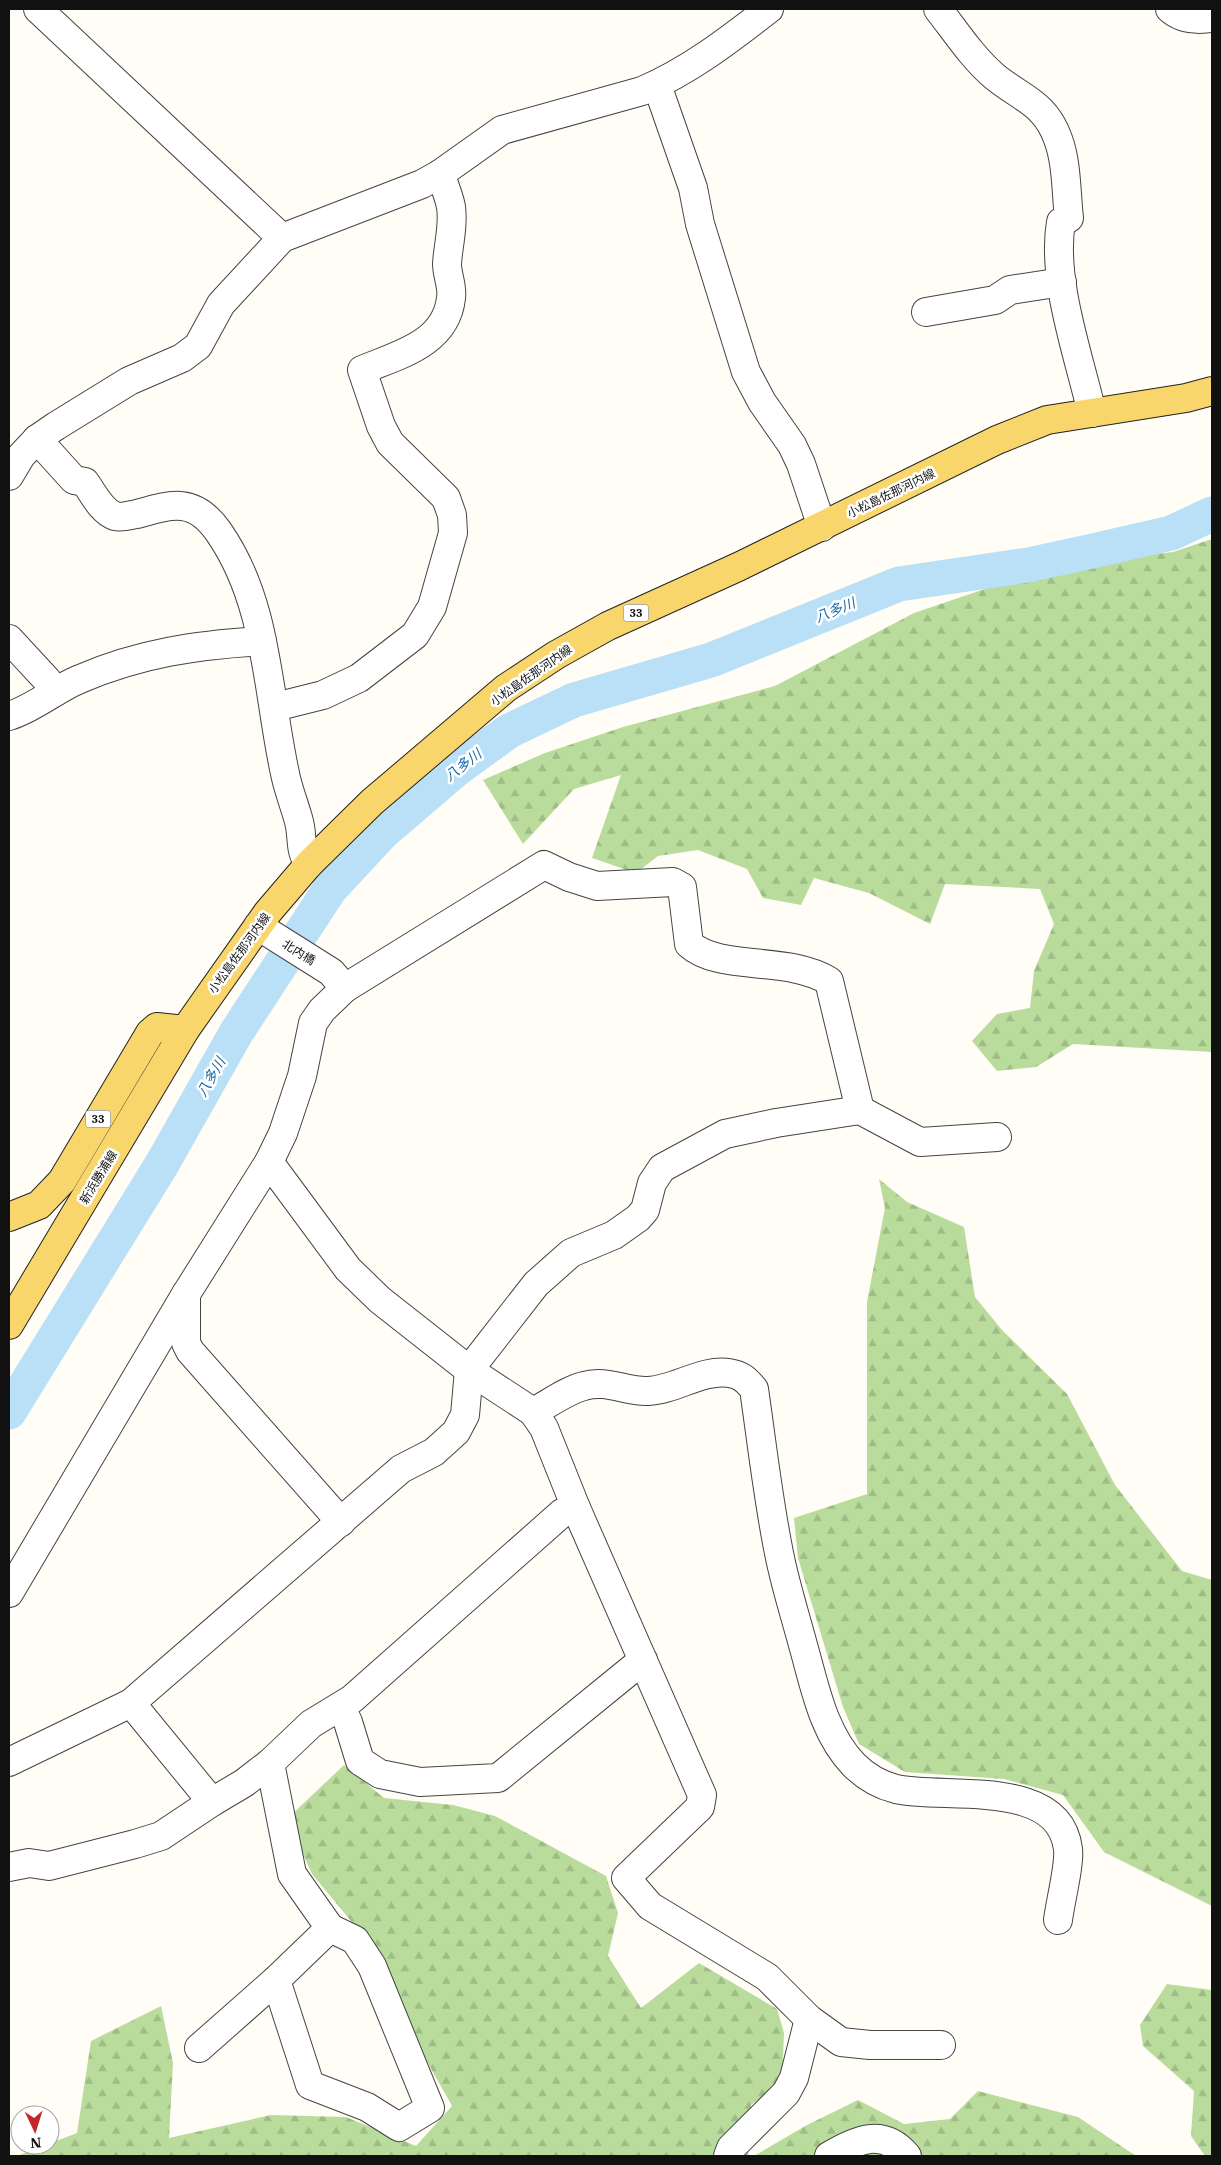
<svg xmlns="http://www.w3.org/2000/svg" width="1221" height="2165" viewBox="0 0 1221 2165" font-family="'IBM Plex Serif','Noto Sans JP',serif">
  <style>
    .forest { fill: url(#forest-firs) }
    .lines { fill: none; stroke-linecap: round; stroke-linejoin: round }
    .river { stroke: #b9e0f7; stroke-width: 35 }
    .minor-casing { stroke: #444; stroke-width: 30 }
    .major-casing { stroke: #222; stroke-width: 30 }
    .minor { stroke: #fff; stroke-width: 28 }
    .major { stroke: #f9d66b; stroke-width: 28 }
    .labels { text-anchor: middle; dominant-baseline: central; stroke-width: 5; stroke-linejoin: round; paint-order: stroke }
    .shield { fill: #fff; stroke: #585858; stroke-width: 1 }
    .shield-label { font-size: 11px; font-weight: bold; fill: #111 }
    .street-label { font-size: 12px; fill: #111; stroke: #fff }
    .water-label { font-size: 14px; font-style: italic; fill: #1768a6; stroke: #fff }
  </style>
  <defs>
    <pattern id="forest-firs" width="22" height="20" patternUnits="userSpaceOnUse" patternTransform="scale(1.25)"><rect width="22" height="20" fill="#b9dc9c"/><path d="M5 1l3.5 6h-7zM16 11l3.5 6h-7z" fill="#9ebc85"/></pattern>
  </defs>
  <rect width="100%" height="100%" fill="#fffdf5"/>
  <g class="forest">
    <path d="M1212 539V1052L1073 1044 1036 1067 997 1071 972 1041 997 1014 1030 1008 1034 971 1054 924 1040 889 945 884 930 924 869 893 814 878 801 905 763 898 747 869 698 850 658 856 636 873 592 858 621 775 574 789 523 844 483 780 545 753 623 727 775 686 914 613 1059 564 1173 552Z"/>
    <path d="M879 1179 907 1202 964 1227 975 1297 1002 1330 1067 1394 1115 1485 1182 1571 1212 1580V1906L1104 1852 1063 1795 1004 1779 905 1772 859 1744 843 1707 798 1558 794 1518 867 1494V1302L885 1208Z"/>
    <path d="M344 1765 384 1798 453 1805 495 1816 606 1876 618 1913 608 1956 641 2008 699 1963 777 2009 784 2033 782 2082 751 2105 748 2156H17L77 2133 91 2041 161 2006 173 2063 169 2138 271 2115 346 2117 416 2146 452 2106 420 2049 380 1956 312 1874 287 1819Z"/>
    <path d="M1167 1984 1212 1990V2156H1205L1191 2136 1194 2091 1143 2046 1140 2025Z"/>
    <path d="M978 2091 1078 2117 1136 2156H754L807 2125 858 2100 904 2124 950 2119Z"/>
  </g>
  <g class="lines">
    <path class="river" d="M9 1412 162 1164 236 1033 330 889 382 833 458 768 509 731 574 700 711 660 899 584 1028 565 1088 552 1171 533 1212 514"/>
    <defs>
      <g id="minor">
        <path d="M38 9 282 238"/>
        <path d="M938 9C956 32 972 57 994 76 1020 98 1045 102 1058 139 1067 163 1066 192 1069 218L1061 222C1051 280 1079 356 1092 413"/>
        <path d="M1170 9C1181 19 1198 20 1212 18"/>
        <path d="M657 85 693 188 700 224 746 372 762 402 792 445 801 464 822 527"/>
        <path d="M926 312 995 300 1010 290 1062 282"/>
        <path d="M37 439 74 480 85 482C93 493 101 511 115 516 122 518 130 515 137 514 172 504 194 497 218 531 269 603 267 695 286 778 289 791 294 804 298 818 304 836 298 848 309 864"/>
        <path d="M9 476 21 456 37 439 56 426 129 381 182 358 198 346 221 304 282 238 422 184 440 174 502 130 642 91C689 71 729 40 769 9"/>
        <path d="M9 639 47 680 55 692"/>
        <path d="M275 707 323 695 359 678 415 635 432 607 453 533 452 515 446 498 390 443 381 426 362 370C398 355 446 344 451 298 453 287 447 275 447 264 448 245 454 226 451 207 449 196 444 184 440 174"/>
        <path d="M9 716C35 708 55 689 80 679 140 653 197 645 262 641"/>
        <path d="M345 988 544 865 569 877 597 886 673 882 682 887 689 944C720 972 787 955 829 981L860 1110 920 1142 997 1137"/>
        <path d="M269 1162 348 1269 380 1300 469 1370 533 1412C549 1404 567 1390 584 1386 606 1379 626 1392 648 1391 675 1390 702 1369 729 1373 742 1375 746 1380 754 1389 762 1444 768 1499 779 1553 785 1584 795 1615 803 1645 815 1687 823 1733 854 1765 866 1777 880 1785 896 1789 945 1800 1059 1777 1068 1849 1070 1864 1060 1903 1058 1920"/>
        <path d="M186 1294V1343L190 1351 341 1522"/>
        <path d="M533 1412 544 1428 576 1508 702 1795 700 1807 626 1878 650 1906 767 1977 809 2019 841 2042 870 2045H941"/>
        <path d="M9 1593 186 1294 269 1162 283 1133 302 1076 313 1023 322 1010 345 988 331 972 258 926"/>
        <path d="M131 1703 212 1802 244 1783 270 1763 311 1724 352 1699 562 1513 576 1508"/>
        <path d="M341 1707 348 1722 360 1761 380 1774 420 1782 498 1778 643 1660"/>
        <path d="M9 1762 131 1703 401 1469 434 1452 456 1432 465 1415 469 1370 536 1284 571 1253 614 1235 638 1218 645 1210 652 1183 662 1168 725 1134 776 1123 860 1110"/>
        <path d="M9 1867 29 1863 49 1866 135 1844 161 1836 212 1802"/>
        <path d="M276 1980 310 2085 367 2107 399 2127 430 2108 372 1966 355 1940 330 1928"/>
        <path d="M199 2048 276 1980 330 1928 292 1874 270 1763"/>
        <path d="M728 2156 731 2148 786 2093 794 2078 809 2019"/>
        <path d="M829 2156C856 2140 883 2127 907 2156"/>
      </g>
      <g id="major">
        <path d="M9 1217 39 1205 62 1181 150 1033 157 1027 185 1030"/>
        <path d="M9 1325 185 1030 268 912 309 864 372 802 506 688 556 655 608 626 738 567 997 440 1047 420 1186 398 1212 391"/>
      </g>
    </defs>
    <use href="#minor" class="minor-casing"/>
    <use href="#major" class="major-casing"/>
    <use href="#minor" class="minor"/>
    <use href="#major" class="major"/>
  </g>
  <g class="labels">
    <g class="shield">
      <rect x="623.5" y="604.5" width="25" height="17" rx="4"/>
      <rect x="85.5" y="1110.5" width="25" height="17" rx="4"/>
    </g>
    <g class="shield-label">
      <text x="636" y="613">33</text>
      <text x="98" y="1119">33</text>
    </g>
    <g class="street-label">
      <text transform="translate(891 493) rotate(-26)">小松島佐那河内線</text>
      <text transform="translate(531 675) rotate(-35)">小松島佐那河内線</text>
      <text transform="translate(299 952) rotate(32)">北内橋</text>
      <text transform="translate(239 953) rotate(-54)">小松島佐那河内線</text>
      <text transform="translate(98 1177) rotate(-59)">新浜勝浦線</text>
    </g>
    <g class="water-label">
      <text transform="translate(835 610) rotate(-22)">八多川</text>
      <text transform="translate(463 765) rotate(-38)">八多川</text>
      <text transform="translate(211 1077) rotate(-60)">八多川</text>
    </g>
  </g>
  <rect width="1221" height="2165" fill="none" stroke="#111111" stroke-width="20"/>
  <g transform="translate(35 2130) rotate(176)"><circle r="24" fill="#ffffff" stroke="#a0a0a0"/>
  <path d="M0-4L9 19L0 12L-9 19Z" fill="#c4262e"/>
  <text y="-8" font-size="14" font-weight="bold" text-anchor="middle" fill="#111111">N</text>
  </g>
</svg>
